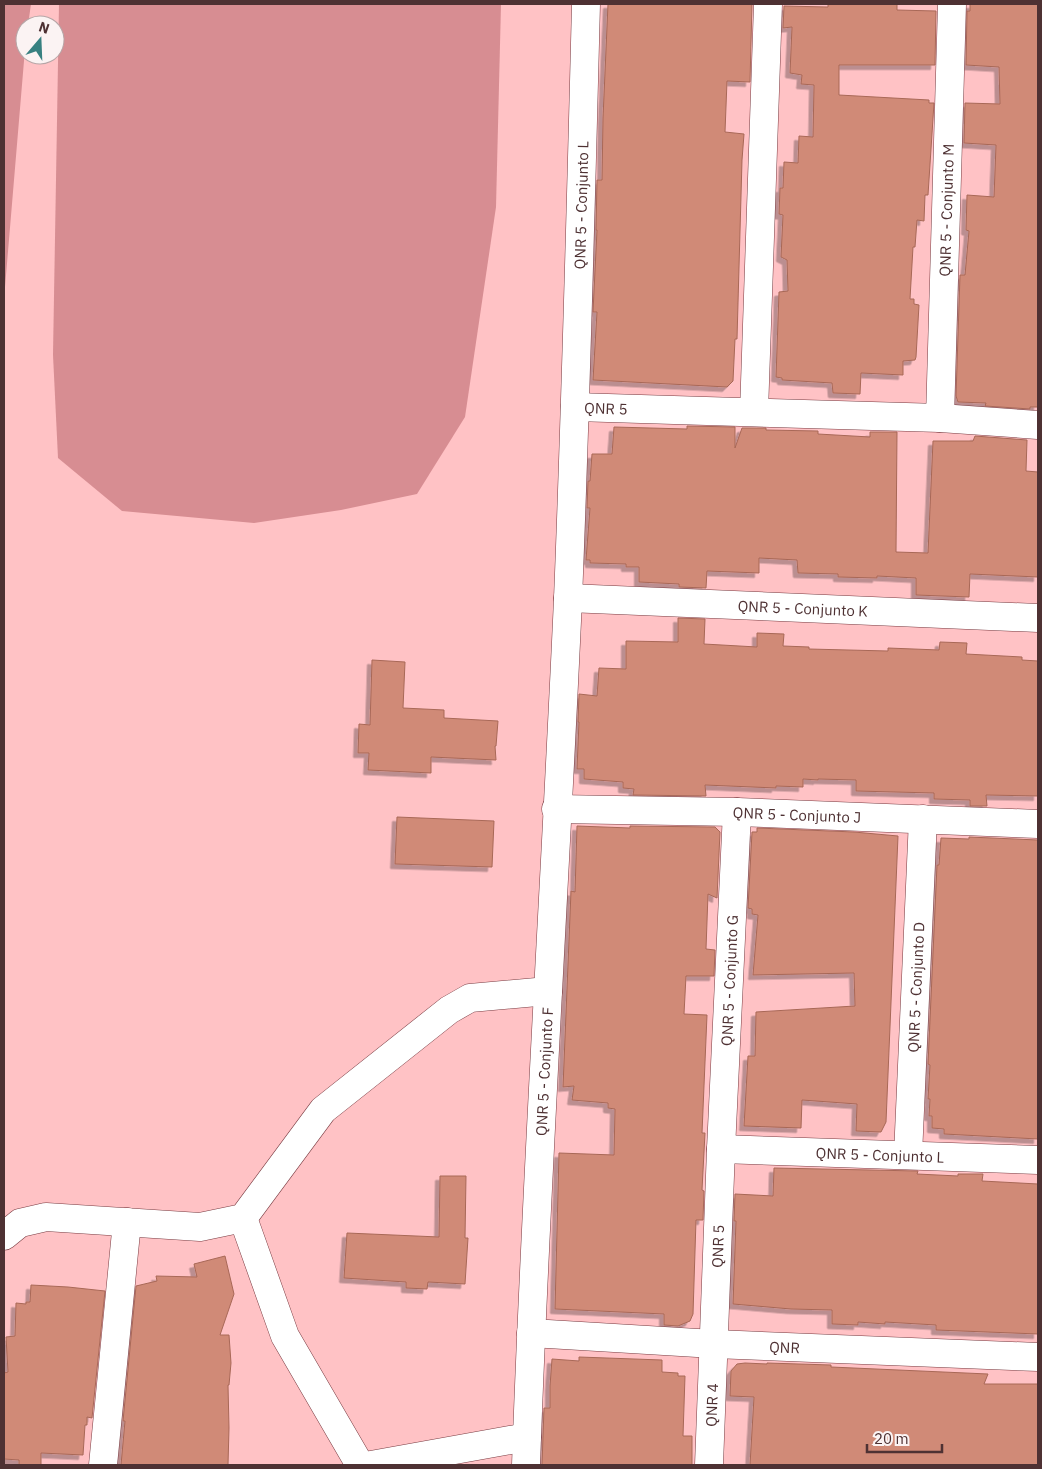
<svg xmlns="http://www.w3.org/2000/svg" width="1042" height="1469" viewBox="0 0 1042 1469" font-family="'IBM Plex Sans',sans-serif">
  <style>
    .water { fill: #d78d92 }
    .building { fill: #d08a77; stroke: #a86857; filter: url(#shadow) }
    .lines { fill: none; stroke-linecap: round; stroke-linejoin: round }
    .minor-casing { stroke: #793b41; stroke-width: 29 }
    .minor { stroke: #fff; stroke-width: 28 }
    .labels { text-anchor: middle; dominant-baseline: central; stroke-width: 4.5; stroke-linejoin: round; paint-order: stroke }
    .street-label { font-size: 15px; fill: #4e3133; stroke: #fbf3f3 }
  </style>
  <defs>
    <filter id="shadow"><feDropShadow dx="-4.5" dy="4.5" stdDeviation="0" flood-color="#0004"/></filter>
  </defs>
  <rect width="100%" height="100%" fill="#ffc2c5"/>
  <g class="water">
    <path d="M4 4H31L28 25H25V49L4 299Z"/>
    <path d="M59 4H501L496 207 465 417 417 494 341 510 254 523 122 511 58 458 53 355Z"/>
  </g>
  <g class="building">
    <path d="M608 4H752L750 82 727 81 725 132 744 134 742 160 737 339H735L733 381 727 387 593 380 597 312H593L597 230H596L597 180H602L603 118Z"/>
    <path d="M828 4H897V10L936 11 935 65H839V95L929 100V103H934L928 195H925L924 221 917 220 915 247H913L910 299H914V304L919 305 916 357 915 360 903 361V375L861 373 860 394 833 393 832 383 782 380V378L776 377 779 292 788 291 787 260 781 257 783 215 779 214 780 188H783L784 162 798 163 799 136 813 137 814 85 801 84 802 75 790 73 792 27 783 28 784 6 828 7Z"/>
    <path d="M970 4H1038V407H1030V409L985 406 986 403 958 402 956 396 960 275H965L969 231 966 230 967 195 994 197 996 145 964 143 965 103 1000 104 999 67 966 65 967 11H970Z"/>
    <path d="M687 426 735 427V448L742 428H766V430L818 431V434L870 437V432H897L896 552 928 553 933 441H973L975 436 1027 440 1026 471 1038 472V577L970 574 969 597 916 595V578L877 576V578L838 577V574L798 573 797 560 759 558V573L707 571 706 588 679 587V584L639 582V567H626V564L590 563V560H586L590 508H587L588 481H590L592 454H612L614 427 687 429Z"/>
    <path d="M678 618 705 619 704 644 757 647V633L784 634 783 646 809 647V649L888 651V648L939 650 940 642 967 643 966 654 1022 657V660L1038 661V796L986 795 987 806H970V800L934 799V793L856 791V780L818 779V780L803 779V787L776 786V788L705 785 706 796 633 795 634 789 623 788V782L584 779V769H577L579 722H578L579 694 597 696 599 668 626 669V641L678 642Z"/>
    <path d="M372 660 405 662 403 708 444 710V718L498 721 496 746H495L496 760 431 757V773L368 770 369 753H358L359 724 370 725Z"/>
    <path d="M397 817 494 821 492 867 395 864Z"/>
    <path d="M577 826 630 828V826L715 827 720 832 717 898 708 894 706 949 715 950 714 976H686L684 1014 707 1015 702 1133H705L702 1190 704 1191 703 1220H696L693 1314 690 1321 678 1326 664 1325V1314L555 1309 559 1153 614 1155 615 1109 608 1108V1103L572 1100 574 1086 563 1087 571 891 575 892Z"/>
    <path d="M757 828 854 832 898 836 886 1122 881 1132 856 1131 857 1104 802 1100 801 1128 744 1126 748 1056H755L756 1012 855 1006 854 973 753 975 758 915 752 914V909L748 908 752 832H757Z"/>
    <path d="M969 837 1038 840V1139L944 1134V1129L932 1128V1116H929L930 1099H928L930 1065 928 1064 937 865H939L941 838 969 839Z"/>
    <path d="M774 1168 918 1171 917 1174 958 1176V1174H983L982 1181 1038 1184V1334L936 1330V1325L885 1322V1324L858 1322V1325L832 1324V1310L791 1309 733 1304 736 1221H734L735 1194 773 1196Z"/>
    <path d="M440 1176H466L465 1238H468L465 1284 428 1282 427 1289 406 1288V1282L344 1278 347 1233 439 1237Z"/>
    <path d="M225 1256 234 1294 220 1335H229L231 1363 229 1385H228L229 1428 228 1465H121L125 1421H123L136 1286 157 1281 156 1276 197 1277 194 1264Z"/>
    <path d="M31 1285 68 1287 105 1291 92 1418 87 1417V1425H85L83 1455 41 1453V1465H19V1460L4 1459V1373L8 1372 6 1337 15 1336 16 1303 26 1304V1302H30Z"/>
    <path d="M579 1357 662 1360V1372L678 1373V1376H685L683 1436H692V1465H542L544 1408H550V1386L552 1359 579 1361Z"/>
    <path d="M745 1363 767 1364V1363L831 1365V1367L988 1374 984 1384H1038V1465H750L754 1397 730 1396 731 1371 737 1364Z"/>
  </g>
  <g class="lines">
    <defs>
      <g id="minor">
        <path id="s1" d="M575 407 940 418 1038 425"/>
        <path d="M754 412 768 4"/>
        <path id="s2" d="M940 418 952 4"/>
        <path id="s3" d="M568 598 1038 618"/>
        <path id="s4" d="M556 809 737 812 1038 824"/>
        <path id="s5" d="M721 1149 1038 1160"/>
        <path id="s6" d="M908 1155 923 819"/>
        <path d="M243 1218 285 1336 360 1465"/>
        <path d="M4 1236 20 1223 46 1217 200 1227 243 1218 323 1110 449 1010 470 998 548 991"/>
        <path id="s7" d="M531 1333 714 1344 1038 1357"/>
        <path d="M103 1465 127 1222"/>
        <path d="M371 1465 527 1437"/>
        <path id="s8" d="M526 1465C536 1176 555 888 568 599 576 401 581 202 586 4"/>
        <path id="s9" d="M709 1465 721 1149 737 812"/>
      </g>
    </defs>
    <use href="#minor" class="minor-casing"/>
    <use href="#minor" class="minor"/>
  </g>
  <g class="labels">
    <g class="street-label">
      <text stroke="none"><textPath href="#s8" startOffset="1261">QNR 5 - Conjunto L</textPath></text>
      <text stroke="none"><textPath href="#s2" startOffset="208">QNR 5 - Conjunto M</textPath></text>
      <text stroke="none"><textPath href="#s1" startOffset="31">QNR 5</textPath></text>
      <text stroke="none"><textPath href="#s3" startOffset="235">QNR 5 - Conjunto K</textPath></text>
      <text stroke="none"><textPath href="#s4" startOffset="241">QNR 5 - Conjunto J</textPath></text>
      <text stroke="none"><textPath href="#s9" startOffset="485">QNR 5 - Conjunto G</textPath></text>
      <text stroke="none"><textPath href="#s6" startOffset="168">QNR 5 - Conjunto D</textPath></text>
      <text stroke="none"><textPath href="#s8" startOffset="394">QNR 5 - Conjunto F</textPath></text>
      <text stroke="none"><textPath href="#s5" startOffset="159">QNR 5 - Conjunto L</textPath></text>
      <text stroke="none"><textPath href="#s9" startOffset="219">QNR 5</textPath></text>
      <text stroke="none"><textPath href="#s7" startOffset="254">QNR</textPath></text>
      <text stroke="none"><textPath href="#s9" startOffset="60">QNR 4</textPath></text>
    </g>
  </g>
  <rect width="1042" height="1469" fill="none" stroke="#4e3133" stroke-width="10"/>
  <g transform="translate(40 40) rotate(19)"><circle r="24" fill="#fbf3f3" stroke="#b6a5a6"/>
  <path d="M0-4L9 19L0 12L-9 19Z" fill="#378080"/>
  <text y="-8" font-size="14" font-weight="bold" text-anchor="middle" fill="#4e3133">N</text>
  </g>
  <path d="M867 1444v8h75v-8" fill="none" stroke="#4e3133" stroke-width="2.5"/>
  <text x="874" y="1444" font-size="15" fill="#4e3133" stroke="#fbf3f3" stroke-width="4" paint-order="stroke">20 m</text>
</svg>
